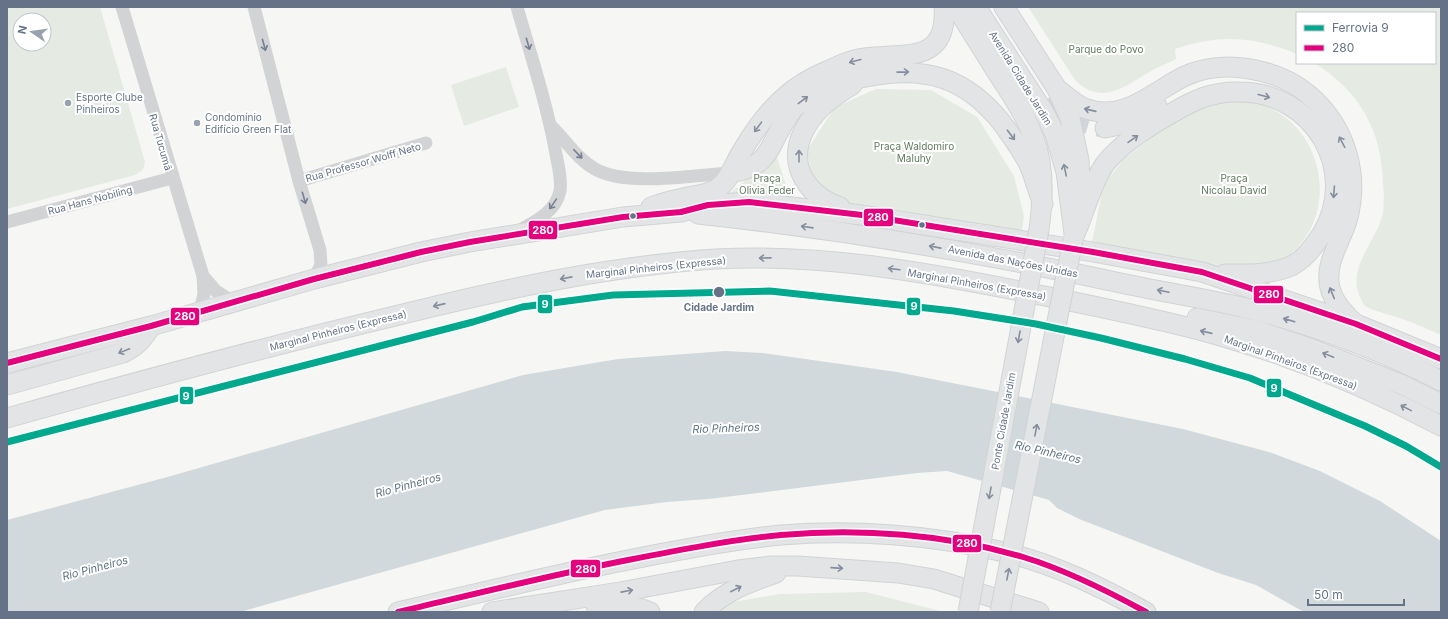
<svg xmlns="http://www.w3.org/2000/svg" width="1448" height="619" viewBox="0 0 1448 619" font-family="Inter,sans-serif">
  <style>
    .green { fill: #e5eae3; fill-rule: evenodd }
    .water { fill: #d2d9dc }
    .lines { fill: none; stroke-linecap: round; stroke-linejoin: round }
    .highway-tunnel { stroke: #d2d6da; stroke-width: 19; stroke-dasharray: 19 10; stroke-linecap: butt }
    .highway-casing { stroke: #d1d3d4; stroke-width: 21 }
    .minor { stroke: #d2d3d4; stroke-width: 13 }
    .highway { stroke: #e3e4e5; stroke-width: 19 }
    .highway-bridge-casing { stroke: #d1d3d4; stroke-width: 21; stroke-linecap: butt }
    .highway-bridge { stroke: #e3e4e5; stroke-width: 19 }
    .bus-1-casing { stroke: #fff; stroke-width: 9 }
    .bus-1 { stroke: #e5007d; stroke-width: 6 }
    .rail-1-casing { stroke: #fff; stroke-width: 10 }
    .rail-1 { stroke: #00a88e; stroke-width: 7 }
    .oneway { stroke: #758193 }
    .oneway2 { stroke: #848e9e }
    .poi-dot { fill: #98a1ae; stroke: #fff; stroke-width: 1.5 }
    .bus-dot { fill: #657287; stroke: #fff; stroke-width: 1.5 }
    .labels { text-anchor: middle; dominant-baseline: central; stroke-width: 4; stroke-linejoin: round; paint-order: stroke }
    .park-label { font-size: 10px; fill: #617960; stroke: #fff }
    .street-label { font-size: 10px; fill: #657287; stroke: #fff }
    .poi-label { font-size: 10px; fill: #657287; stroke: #fff; text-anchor: start }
    .stop-label { font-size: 10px; font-weight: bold; fill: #657287; stroke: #fff }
    .water-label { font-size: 11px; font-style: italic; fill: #617483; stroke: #fff }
    .line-badge { stroke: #fff; stroke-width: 1.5 }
    .badge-label { font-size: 11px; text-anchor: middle; font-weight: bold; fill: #fff }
  </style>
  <rect width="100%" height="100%" fill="#f6f7f5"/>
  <g class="green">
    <path d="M7 7H100L145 162 143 170 135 175 7 209ZM20 20H44V44H20Z"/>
    <path d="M1028 7H1441V335C1427 329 1413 322 1399 318 1392 315 1370 310 1365 306 1362 303 1361 298 1359 295 1348 265 1377 241 1383 213 1384 203 1384 193 1383 183 1382 131 1359 90 1314 63H1435V13H1297V54C1253 36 1220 34 1175 49L1176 59C1168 63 1159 67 1151 71 1125 86 1102 107 1075 80Z"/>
    <path d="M506 67 519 107 464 126 451 85Z"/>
    <path d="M876 89 931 90 977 117 1014 176 1024 216 1022 231 840 202 813 182 807 150 835 107Z"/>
    <path d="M1224 101C1237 101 1250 100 1263 105 1327 128 1341 220 1284 259 1277 264 1255 269 1246 271 1235 273 1219 267 1208 265 1169 259 1130 253 1091 247L1102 192 1109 178 1123 160 1161 130 1194 110Z"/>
    <path d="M776 154 791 201 723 199Z"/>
    <path d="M866 592 944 612H715L733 602 780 594Z"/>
  </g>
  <path class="water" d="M725 351 763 353 897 372 1183 429 1269 452 1320 471 1380 501 1441 541V612H1304L1256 585 1218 573 1079 519 1057 508 1049 500 947 471 917 473 709 499 667 502 605 510 240 612H7V520L171 476 523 375 618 359Z"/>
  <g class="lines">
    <path class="highway-tunnel" d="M1049 98C1065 116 1081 125 1105 128"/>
    <defs>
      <g id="highway">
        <path d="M956 7C970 29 984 52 998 74 1015 100 1035 129 1040 161 1044 185 1042 207 1039 230"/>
        <path d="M976 7 1045 114 1055 134 1066 172 1074 233"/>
        <path d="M1004 7 1057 89 1070 118 1079 160 1080 181 1079 206"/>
        <path d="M1057 89C1066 95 1076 106 1087 109 1124 122 1153 92 1183 77 1222 58 1277 68 1309 95 1346 127 1360 175 1347 221 1341 240 1327 260 1329 281 1330 298 1342 311 1353 322"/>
        <path d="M1105 128 1129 123 1157 106"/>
        <path d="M730 173C772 166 767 147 787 118 790 114 792 109 796 106 821 86 841 82 871 76 927 66 966 78 1002 123 1012 137 1023 151 1030 167 1035 179 1038 192 1043 204"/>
        <path d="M651 207C662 203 672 200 683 198 695 195 708 195 718 188 730 180 734 164 741 153 758 123 783 92 814 77 830 70 847 60 865 58 905 53 948 64 944 7"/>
        <path d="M840 207C804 194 785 161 807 125 817 108 835 95 852 85"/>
        <path d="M698 214C844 230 988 254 1130 285 1173 294 1216 300 1258 311 1321 328 1383 351 1441 381"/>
        <path d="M1074 236C1085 213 1090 186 1105 164 1121 143 1149 126 1172 113 1194 100 1213 91 1240 92 1313 92 1360 170 1322 234 1313 247 1305 259 1291 266 1271 275 1247 274 1225 274"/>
        <path d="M1197 318 1256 330 1315 350 1403 385 1441 404"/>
        <path d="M7 363 151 326 314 279 421 252 470 242 623 217 681 212 708 205 749 202 862 215 1093 252 1202 272 1356 324 1441 359"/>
        <path d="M7 385 123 353C137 346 143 339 151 326"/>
        <path d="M7 418C136 382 265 347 395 316 500 290 607 266 716 259 820 253 924 272 1025 292 1088 305 1152 317 1214 334 1292 356 1369 388 1441 426"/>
        <path d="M596 606C615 605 633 604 650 612"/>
        <path d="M398 612C469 595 541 578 613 563 668 552 724 541 781 535 852 529 934 535 1004 552 1054 564 1101 587 1146 612"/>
        <path d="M492 612 620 592 738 570 772 566H798L898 573 934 579 1039 612"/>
        <path d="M704 612C724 591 750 582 776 573"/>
      </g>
    </defs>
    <use href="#highway" class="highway-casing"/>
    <g class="minor">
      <path d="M122 7 203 276 204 294 200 311"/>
      <path d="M254 7 299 181 320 250 321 265 314 279"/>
      <path d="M517 7C531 56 547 104 556 154 558 166 562 179 560 191 556 211 537 221 520 230"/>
      <path d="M551 126C565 139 577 159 595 169 626 187 694 175 730 173"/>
      <path d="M299 181 426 143"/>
      <path d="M7 222 172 178"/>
      <path d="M203 276 216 291 233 302"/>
    </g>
    <use href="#highway" class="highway"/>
    <defs>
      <g id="highway-bridge">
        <path d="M968 612 1039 230"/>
        <path d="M1000 612 1073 240"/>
      </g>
    </defs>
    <use href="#highway-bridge" class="highway-bridge-casing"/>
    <use href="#highway-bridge" class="highway-bridge"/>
    <defs>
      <g id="bus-1">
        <path d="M7 363 151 326 314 279 421 252 470 242 623 217 681 212 708 205 749 202 862 215 1093 252 1202 272 1356 324 1441 359"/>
        <path d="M398 612C475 594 551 575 628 560 679 550 730 540 781 535 860 528 946 534 1023 557 1066 570 1106 590 1146 612"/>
      </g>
    </defs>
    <use href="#bus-1" class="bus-1-casing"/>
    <use href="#bus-1" class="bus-1"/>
    <defs>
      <path id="rail-1" d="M7 442 473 322 522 307 613 295 770 291 954 311 1036 324 1101 338 1185 359 1250 378 1365 426 1406 446 1441 467"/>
    </defs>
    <use href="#rail-1" class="rail-1-casing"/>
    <use href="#rail-1" class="rail-1"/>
  </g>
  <defs><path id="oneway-shaft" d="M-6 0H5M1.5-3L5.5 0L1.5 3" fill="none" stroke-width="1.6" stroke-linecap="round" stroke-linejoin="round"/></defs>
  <g class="oneway">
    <use href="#oneway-shaft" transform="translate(528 44) rotate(74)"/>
    <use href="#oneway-shaft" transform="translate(264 45) rotate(75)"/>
    <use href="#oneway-shaft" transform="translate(578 154) rotate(46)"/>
    <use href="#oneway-shaft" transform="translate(304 198) rotate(74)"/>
    <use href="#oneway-shaft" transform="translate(553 204) rotate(125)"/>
  </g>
  <g class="oneway2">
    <use href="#oneway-shaft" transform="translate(855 61) rotate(165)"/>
    <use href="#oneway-shaft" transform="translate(903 72) rotate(-1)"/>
    <use href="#oneway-shaft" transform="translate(1264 96) rotate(15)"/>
    <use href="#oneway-shaft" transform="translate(803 100) rotate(-37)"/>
    <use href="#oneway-shaft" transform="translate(1090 110) rotate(-167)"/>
    <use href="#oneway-shaft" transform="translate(758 127) rotate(126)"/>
    <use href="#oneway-shaft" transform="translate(1011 135) rotate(53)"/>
    <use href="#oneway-shaft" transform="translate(1133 139) rotate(-35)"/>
    <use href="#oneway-shaft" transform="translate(1342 142) rotate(-118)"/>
    <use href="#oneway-shaft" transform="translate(799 156) rotate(-90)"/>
    <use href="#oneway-shaft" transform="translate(1065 170) rotate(-102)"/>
    <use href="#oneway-shaft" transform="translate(1334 192) rotate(94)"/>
    <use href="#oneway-shaft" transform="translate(807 227) rotate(-172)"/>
    <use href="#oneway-shaft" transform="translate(935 247) rotate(-169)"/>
    <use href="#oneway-shaft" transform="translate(765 258) rotate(179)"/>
    <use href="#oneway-shaft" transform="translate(894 269) rotate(-173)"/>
    <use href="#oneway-shaft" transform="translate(566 278) rotate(169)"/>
    <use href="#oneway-shaft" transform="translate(1163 291) rotate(-168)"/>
    <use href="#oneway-shaft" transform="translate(1332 293) rotate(-112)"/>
    <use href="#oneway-shaft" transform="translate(439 305) rotate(167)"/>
    <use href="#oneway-shaft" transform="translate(1289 320) rotate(-164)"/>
    <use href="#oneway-shaft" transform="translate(1206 332) rotate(-167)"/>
    <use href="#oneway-shaft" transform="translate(1019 337) rotate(100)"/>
    <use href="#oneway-shaft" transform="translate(124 351) rotate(158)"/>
    <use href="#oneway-shaft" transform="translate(1328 355) rotate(-158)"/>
    <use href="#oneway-shaft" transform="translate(1406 408) rotate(-154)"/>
    <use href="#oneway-shaft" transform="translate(1036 430) rotate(-79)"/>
    <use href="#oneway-shaft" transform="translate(990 493) rotate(100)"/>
    <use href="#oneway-shaft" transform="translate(837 568) rotate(4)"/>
    <use href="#oneway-shaft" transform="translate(1008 574) rotate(-79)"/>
    <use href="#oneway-shaft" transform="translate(736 589) rotate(-27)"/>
    <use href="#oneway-shaft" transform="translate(627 591) rotate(-11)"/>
  </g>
  <g class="poi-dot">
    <circle cx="68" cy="103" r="4"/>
    <circle cx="197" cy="123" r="4"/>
  </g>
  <g class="bus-dot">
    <circle cx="633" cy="216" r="3.5"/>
    <circle cx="922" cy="225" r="3.5"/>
    <circle cx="719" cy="292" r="6"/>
  </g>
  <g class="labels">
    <g class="park-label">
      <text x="1106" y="49">Parque do Povo</text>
      <text x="914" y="146">Praça Waldomiro<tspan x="914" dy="12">Maluhy</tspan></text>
      <text x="767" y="178">Praça<tspan x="767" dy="12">Olivia Feder</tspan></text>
      <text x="1234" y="178">Praça<tspan x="1234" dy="12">Nicolau David</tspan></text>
    </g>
    <g class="street-label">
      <text transform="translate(1021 78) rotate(58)">Avenida Cidade Jardim</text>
      <text transform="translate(161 142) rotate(74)">Rua Tucumã</text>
      <text transform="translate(363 162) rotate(-16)">Rua Professor Wolff Neto</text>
      <text transform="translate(90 200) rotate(-15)">Rua Hans Nobiling</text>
      <text transform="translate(1013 261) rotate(11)">Avenida das Nações Unidas</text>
      <text transform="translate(656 267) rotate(-6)">Marginal Pinheiros (Expressa)</text>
      <text transform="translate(977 284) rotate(10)">Marginal Pinheiros (Expressa)</text>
      <text transform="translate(338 330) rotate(-14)">Marginal Pinheiros (Expressa)</text>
      <text transform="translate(1291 362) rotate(20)">Marginal Pinheiros (Expressa)</text>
      <text transform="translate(1003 421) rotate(-80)">Ponte Cidade Jardim</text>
    </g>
    <g class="poi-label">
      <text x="76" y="97">Esporte Clube<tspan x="76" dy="12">Pinheiros</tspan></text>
      <text x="205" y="117">Condomínio<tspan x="205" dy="12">Edifício Green Flat</tspan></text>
    </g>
    <g class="stop-label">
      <text x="719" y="307">Cidade Jardim</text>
    </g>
    <g class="water-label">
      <text transform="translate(726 428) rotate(-2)">Rio Pinheiros</text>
      <text transform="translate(1048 452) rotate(13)">Rio Pinheiros</text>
      <text transform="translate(408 485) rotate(-15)">Rio Pinheiros</text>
      <text transform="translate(95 568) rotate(-15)">Rio Pinheiros</text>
    </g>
  </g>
  <g class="line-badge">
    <rect x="863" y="208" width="31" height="19" rx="4" fill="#e5007d"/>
    <rect x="528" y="220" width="30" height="20" rx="4" fill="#e5007d"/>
    <rect x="1253" y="285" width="31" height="19" rx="4" fill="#e5007d"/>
    <rect x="537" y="294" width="16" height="20" rx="4" fill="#00a88e"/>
    <rect x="906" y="297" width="15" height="19" rx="4" fill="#00a88e"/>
    <rect x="170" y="307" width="30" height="19" rx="4" fill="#e5007d"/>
    <rect x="1266" y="378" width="16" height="20" rx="4" fill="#00a88e"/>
    <rect x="179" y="386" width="15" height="19" rx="4" fill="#00a88e"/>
    <rect x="952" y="534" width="30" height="19" rx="4" fill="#e5007d"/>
    <rect x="570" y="559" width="31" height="19" rx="4" fill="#e5007d"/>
  </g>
  <g class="badge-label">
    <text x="878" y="221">280</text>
    <text x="543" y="234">280</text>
    <text x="1269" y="298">280</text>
    <text x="545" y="308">9</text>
    <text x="914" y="310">9</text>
    <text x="185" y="320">280</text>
    <text x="1274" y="392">9</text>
    <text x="186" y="400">9</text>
    <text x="967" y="547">280</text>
    <text x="586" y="573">280</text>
  </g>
  <rect width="1448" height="619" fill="none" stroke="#657287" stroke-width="16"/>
  <rect x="1296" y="12" width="140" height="52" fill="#ffffff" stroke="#c1c7cf"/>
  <rect x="1304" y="25" width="20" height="6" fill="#00a88e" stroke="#c1c7cf"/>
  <text x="1332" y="32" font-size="12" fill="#657287">Ferrovia 9</text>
  <rect x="1304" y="45" width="20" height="6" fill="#e5007d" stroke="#c1c7cf"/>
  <text x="1332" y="52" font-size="12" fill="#657287">280</text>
  <g transform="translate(32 32) rotate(283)"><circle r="19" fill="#ffffff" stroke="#c1c7cf"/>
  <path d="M0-3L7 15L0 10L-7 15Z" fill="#98a1ae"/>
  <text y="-6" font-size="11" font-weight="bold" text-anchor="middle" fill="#657287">N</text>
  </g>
  <path d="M1308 599v6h96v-6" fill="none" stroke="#657287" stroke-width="2"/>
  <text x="1314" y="599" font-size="12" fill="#657287" stroke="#ffffff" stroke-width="3" paint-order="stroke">50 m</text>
</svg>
